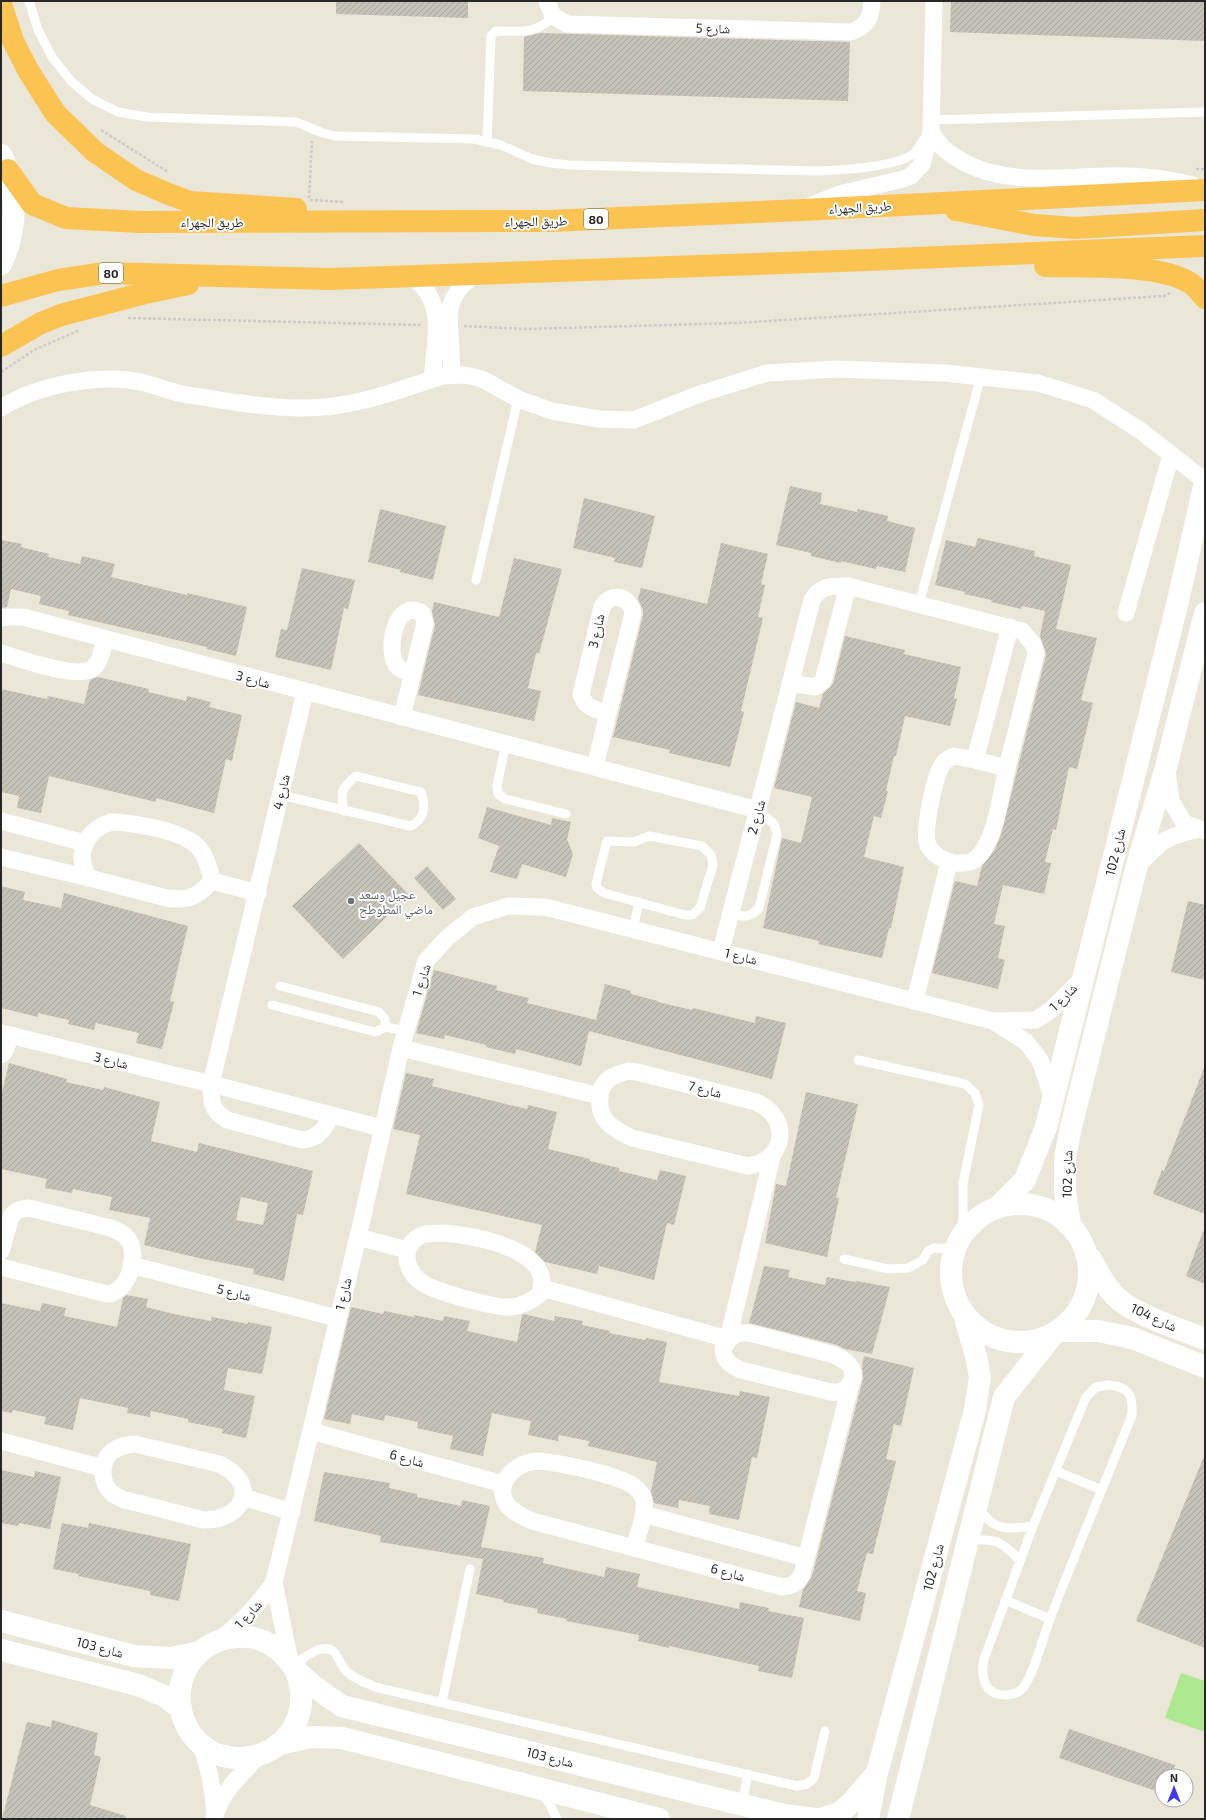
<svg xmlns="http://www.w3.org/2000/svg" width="1206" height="1820" viewBox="0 0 1206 1820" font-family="'Exo 2','Noto Naskh Arabic',sans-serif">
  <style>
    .pitch { fill: #aee890 }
    .building { fill: url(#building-hatch); fill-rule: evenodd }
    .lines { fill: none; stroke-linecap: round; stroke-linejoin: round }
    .path { stroke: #cbcbcb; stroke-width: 2.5; stroke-dasharray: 3 2; stroke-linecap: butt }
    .lane { stroke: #fff; stroke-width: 9 }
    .street { stroke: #fff; stroke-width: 17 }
    .secondary { stroke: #fff; stroke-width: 22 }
    .highway { stroke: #fbc352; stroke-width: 22 }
    .worship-dot { fill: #6b7280; stroke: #fff; stroke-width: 1.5 }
    .labels { text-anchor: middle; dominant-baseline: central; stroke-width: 4; stroke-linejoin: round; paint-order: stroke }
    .shield { fill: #fff; stroke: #686868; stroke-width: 1 }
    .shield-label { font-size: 12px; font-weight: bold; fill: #272727 }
    .street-label { font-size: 13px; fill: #272727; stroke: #fff }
    .worship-label { font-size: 13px; fill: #5b616d; stroke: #fff; text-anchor: start }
  </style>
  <defs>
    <pattern id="building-hatch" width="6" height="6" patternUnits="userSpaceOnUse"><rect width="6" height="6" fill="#c5c2b8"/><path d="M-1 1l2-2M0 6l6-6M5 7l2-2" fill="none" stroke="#a9a79e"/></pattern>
  </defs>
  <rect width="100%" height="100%" fill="#eae6d8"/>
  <path class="pitch" d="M1181 1673 1205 1681V1732L1165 1718Z"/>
  <g class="building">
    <path d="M336 1H468V18L336 14Z"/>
    <path d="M951 1H1205V41L950 32Z"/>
    <path d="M540 33 850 42 848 101 523 91 524 37Z"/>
    <path d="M790 486 822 493 820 504 857 512 858 509 888 516 887 521 915 528 905 572 877 566 876 569 841 561V563L811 556V553L776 545Z"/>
    <path d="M584 498 655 516 642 568 614 562 615 558 573 548Z"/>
    <path d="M380 509 446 526 433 580 400 572 401 570 368 562Z"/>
    <path d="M978 538 1035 551 1034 556 1071 565 1056 629 1097 638 1081 700 1093 703 1077 769 1069 767 1056 830 1053 829 1045 862 1051 863 1044 894 1003 885 994 924 1005 926 998 958 1005 960 998 989 932 973 955 881 977 886 982 866 995 849 1001 835 1046 655 1045 650 1040 636 1045 611 1022 606 1021 609 991 602 992 600 964 594 965 592 935 585 946 540 975 547Z"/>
    <path d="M1 540 22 544 21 547 49 554 48 557 80 564 82 556 115 564 111 577 187 595V593L247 607 236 656 207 649V647L68 615 69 611 39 604 41 596 11 589 7 607 1 608Z"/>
    <path d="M721 543 768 554 761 584 765 585 758 617 763 618 741 711 744 712 730 767 669 753 670 750 613 737 643 615V610L638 599 641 588 707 604Z"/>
    <path d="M514 558 562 569 539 654 536 653 528 688 541 691 534 721 418 695 435 625 432 612 434 602 499 617Z"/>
    <path d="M302 568 355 580 348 609 344 608 331 670 275 657 281 629 287 630Z"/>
    <path d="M845 636 905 650 904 654 961 667 954 698 957 699 950 726 905 716 896 756H894L886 791H888L881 818 874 816 864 857 904 867 891 928H889L882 958 818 944 819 941 763 928 782 838 801 843 812 797 774 788 796 702 819 708 823 694 833 684Z"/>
    <path d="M98 677 149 689 148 692 186 701 187 696 211 702 209 707 242 715 232 761 226 759 214 813 156 798V802L49 776 41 813 17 808 19 796 1 792V689L47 699 48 696 84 704 90 680Z"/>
    <path d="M487 807 551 825 552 818 571 822 567 839 573 854 566 877 522 864 517 879 490 872 499 846 478 838Z"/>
    <path d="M359 843 409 895 343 959 292 906Z"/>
    <path d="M427 866 456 899 443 910 414 878Z"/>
    <path d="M1 886 25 892 23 900 61 908 64 893 188 926 170 1001 174 1002 162 1049 136 1043 139 1033 96 1023 94 1030 68 1024 69 1020 38 1013V1017L1 1008Z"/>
    <path d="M1188 901 1205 905V980L1171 972Z"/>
    <path d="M434 970 497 986 496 990 529 998 527 1003 596 1020 605 984 631 991V994L658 1001V1002L692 1010 693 1008 755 1023 756 1016 786 1023 772 1079 589 1031 581 1066 516 1049 515 1054 486 1047V1045L445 1035 444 1039 416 1033Z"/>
    <path d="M9 1063 67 1079 66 1082 103 1090 104 1087 160 1102 151 1141 197 1152 199 1143 313 1171 303 1215 297 1214 284 1281 253 1274 254 1269 203 1259 144 1245 150 1218 109 1210 112 1197 73 1189 72 1193 45 1188 47 1179 1 1169V1096ZM241 1197 268 1203 263 1225 236 1220Z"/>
    <path d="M1204 1068H1205V1214L1153 1194 1162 1170 1164 1171Z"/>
    <path d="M406 1073 434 1079 432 1086 527 1109 528 1105 557 1112 548 1149 590 1159V1161L619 1168V1171L657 1180 660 1170 686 1176 674 1225 667 1223 654 1280 599 1266 597 1274 545 1262 535 1252 542 1225 406 1194 420 1135 393 1129Z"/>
    <path d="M806 1092 858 1104 836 1198H839L827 1257 765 1243 776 1184 786 1186Z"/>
    <path d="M1204 1229 1205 1230V1284L1186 1276Z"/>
    <path d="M764 1266 790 1270 788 1277 825 1285 827 1277 855 1282 856 1281 890 1287 872 1354 845 1349 837 1345 749 1323Z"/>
    <path d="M127 1295 148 1299 146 1307 174 1314 211 1321 212 1317 248 1324V1322L272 1327 262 1374 228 1368 224 1390 255 1396 246 1438 222 1433 223 1429 188 1422V1419L151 1411 150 1417 127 1413 128 1408 80 1398 73 1430 44 1424 46 1417 13 1410 12 1413 1 1411V1303L40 1311 42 1303 66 1308 64 1316 117 1327 123 1298Z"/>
    <path d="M351 1307 383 1314 384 1311 414 1317V1315L443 1321 444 1316 470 1321 467 1331 517 1342 522 1315 524 1314 554 1321 555 1316 583 1321 582 1325 610 1331 609 1333 645 1340 646 1338 667 1342 659 1382 739 1396 740 1391 770 1397 757 1458 752 1457 739 1520 709 1514 710 1506 679 1500 678 1508 654 1503 651 1491 657 1462 588 1446 589 1441 559 1435 558 1441 528 1435 531 1421 492 1413 483 1456 450 1449 453 1436 417 1428 418 1422 385 1415 384 1421 352 1414 350 1424 324 1419Z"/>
    <path d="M864 1356 914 1368 901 1426 894 1424 886 1459 896 1461 873 1554 867 1553 857 1591 866 1593 860 1621 799 1607 803 1590 812 1576 863 1379 862 1367Z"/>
    <path d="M1205 1454V1648L1136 1621Z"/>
    <path d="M1 1470 34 1477 35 1471 61 1477 50 1529 19 1523 18 1526 1 1523Z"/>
    <path d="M324 1472 390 1483 389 1488 417 1494V1497L461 1506 462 1500 490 1506 481 1547 544 1558 543 1563 604 1577 606 1567 640 1574 637 1587 739 1609 740 1602 769 1608 768 1611 804 1618 792 1678 758 1671 759 1666 669 1646V1648L638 1641 639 1635 566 1621 567 1619 537 1613 538 1609 503 1602 504 1600 476 1594 483 1559 380 1542 381 1536 314 1521Z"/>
    <path d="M62 1523 88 1528 89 1523 191 1544 179 1601 150 1595V1591L78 1576 79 1574 53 1569Z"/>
    <path d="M52 1720 98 1733 94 1755 101 1757 90 1805 126 1816V1819H2L27 1722 51 1727Z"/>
    <path d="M1069 1729 1175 1765 1171 1776H1162V1793L1059 1758Z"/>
  </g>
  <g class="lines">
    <g class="path">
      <path d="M101 130 168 172"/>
      <path d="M1196 169H1205"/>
      <path d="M309 198 312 141"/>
      <path d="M310 200 343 202"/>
      <path d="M128 318 421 325"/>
      <path d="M464 326 527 329 736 323 1164 296 1170 293"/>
      <path d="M1 372 34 350 80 330"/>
    </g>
    <g class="lane">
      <path d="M29 1 38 30 52 57 71 81 92 99 118 112 147 117 296 122 323 133 335 136 474 139 501 145 532 159 551 163 569 165 819 171C843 170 892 167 912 155 918 151 919 145 923 140"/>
      <path d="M931 120 1205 112"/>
      <path d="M487 141 491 36 496 31C519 31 537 35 553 16"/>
      <path d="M476 580 518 399"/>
      <path d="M919 604 981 376"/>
      <path d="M506 743 497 786 498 794 505 799 566 814"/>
      <path d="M281 795 410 826C425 820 426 806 421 792L356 776C341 788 340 793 344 811"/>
      <path d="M649 836 702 846 711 855 713 865 700 908 692 915H685L604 893 597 888 596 884 607 841 634 842Z"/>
      <path d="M731 914C744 917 750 918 759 908L777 834 774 824 758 810"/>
      <path d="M633 929 639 902"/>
      <path d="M280 986 379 1012 385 1019 386 1027 405 1031"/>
      <path d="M272 1005 375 1032 386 1027"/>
      <path d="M858 1060 965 1084 975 1093 979 1105 963 1183V1233"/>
      <path d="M844 1259 888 1269 908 1268 923 1260 928 1251 934 1248 955 1249"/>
      <path d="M1109 1385C1130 1387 1133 1396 1132 1415 1105 1483 1076 1551 1050 1619 1044 1634 1032 1680 1022 1689 1014 1697 995 1697 988 1688 982 1680 982 1669 984 1659L1033 1526 1086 1397 1096 1387Z"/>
      <path d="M1056 1471 1102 1490"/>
      <path d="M979 1508C993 1531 1009 1530 1033 1526"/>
      <path d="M969 1540C996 1539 1001 1540 1020 1561"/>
      <path d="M1005 1600 1050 1619"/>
      <path d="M293 1666C303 1659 323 1640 335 1653 339 1659 342 1667 347 1672 355 1679 366 1683 375 1687L797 1786 807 1784 814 1778 825 1731"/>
      <path d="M442 1702 470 1569"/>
      <path d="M541 1793 549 1803 557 1819"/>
      <path d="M742 1804 748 1774"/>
    </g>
    <g class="street">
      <path d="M547 1 553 16 567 24 851 32C868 26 871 18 872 1"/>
      <path d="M931 132C934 137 938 142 942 147 949 154 958 159 967 164 1011 185 1058 177 1105 176 1134 175 1164 178 1193 185"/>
      <path d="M807 207 839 194 903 179 911 176 922 164 931 132 934 1"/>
      <path d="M409 276C448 297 435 342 432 379"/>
      <path d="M452 374 449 314C452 295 461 283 478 274"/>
      <path d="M1 408C37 385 99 373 141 382 153 385 166 390 178 393 218 400 259 407 298 408 350 409 394 392 442 376L464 375 475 377 486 381 518 399 552 411 599 419 634 420 697 395 767 373 837 369 945 373 1038 383 1093 400 1141 431 1205 481"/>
      <path d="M1126 613 1171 455"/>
      <path d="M1 618 8 617H23L758 810"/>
      <path d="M1 653C20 659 79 680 93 668 101 662 102 649 105 640"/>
      <path d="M791 683 815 687 823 681 848 586"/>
      <path d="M305 692 211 1084C211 1102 211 1110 227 1120L302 1140C318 1139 325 1129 331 1116"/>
      <path d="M402 717 425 623 422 613C395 597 384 653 398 667 402 671 407 672 412 673"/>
      <path d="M954 756 975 760 1007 768C1001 793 995 847 973 861 967 864 961 863 955 863 944 861 933 855 928 845 922 833 935 776 942 765 945 760 950 758 954 756Z"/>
      <path d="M975 760 1010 627"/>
      <path d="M595 766 633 613C630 596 611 591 602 607L581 694C585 708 596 710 608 713"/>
      <path d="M1167 770 1171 801 1184 823 1205 831"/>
      <path d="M1 821 85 843"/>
      <path d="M111 822C134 823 182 830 198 847 206 856 210 869 212 881 197 897 189 901 167 898L89 878C74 854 85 831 111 822Z"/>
      <path d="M1 857 89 878"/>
      <path d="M1138 865C1161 841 1166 836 1200 829"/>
      <path d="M212 881 258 893"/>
      <path d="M721 951 812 600C820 585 833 586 848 586L1022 631 1033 644 1036 653 1007 768"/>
      <path d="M915 1001 949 862"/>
      <path d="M993 1021 1026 1042 1040 1060 1053 1099"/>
      <path d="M1 1033 211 1084 382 1128"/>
      <path d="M401 1048 600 1096"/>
      <path d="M1 1055 5 1051 11 1035"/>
      <path d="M628 1071 637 1072 756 1102C791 1117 787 1161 748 1166L632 1138C624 1134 615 1130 608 1123 597 1112 596 1088 610 1078 615 1075 622 1073 628 1071Z"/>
      <path d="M443 1233C472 1235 559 1250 539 1295 531 1301 522 1306 511 1307 494 1308 435 1292 421 1282 404 1269 400 1245 422 1235 428 1233 436 1233 443 1233Z"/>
      <path d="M358 1237 407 1250"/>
      <path d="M1 1251 11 1217C15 1210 21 1209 29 1208L111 1228C118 1231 126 1234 129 1241 139 1257 128 1293 107 1294L1 1267"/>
      <path d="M131 1265 337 1318"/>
      <path d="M542 1288 728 1339"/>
      <path d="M741 1333H750L834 1355C840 1358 846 1360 850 1366 860 1380 844 1394 831 1392L741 1370C730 1365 724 1361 723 1349 728 1340 731 1335 741 1333Z"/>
      <path d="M728 1339 772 1157"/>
      <path d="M311 1431 503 1484"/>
      <path d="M1 1441 103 1468"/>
      <path d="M135 1444 219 1464C260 1483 245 1520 204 1520 183 1515 162 1509 142 1504 134 1502 125 1501 118 1497 104 1490 100 1475 105 1461 110 1448 123 1445 135 1444Z"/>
      <path d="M243 1497 292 1512"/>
      <path d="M643 1514 806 1558"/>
      <path d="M634 1547C638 1534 648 1511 643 1497 639 1488 628 1482 619 1479 604 1473 544 1458 530 1462 510 1467 493 1488 509 1507 516 1514 524 1517 532 1521L782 1587C791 1586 798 1584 802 1574L851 1383"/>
      <path d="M274 1582 290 1662"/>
      <path d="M219 1640C242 1623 258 1605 274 1582L358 1237 401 1048 426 961 447 938 473 917 508 906 545 907 993 1021 1036 1020 1052 1009 1085 976"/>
      <path d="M200 1743C209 1766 213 1788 215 1813"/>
      <path d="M214 1819C221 1792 242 1773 261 1754"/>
    </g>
    <g class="secondary">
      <path d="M1 155C19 188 17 231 1 264"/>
      <circle cx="1020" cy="1273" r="69"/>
      <path d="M997 1208 1025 1180 1046 1127 1177 605 1205 482"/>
      <path d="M1070 1224 1065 1192V1158L1071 1127 1137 865 1166 767 1205 613"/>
      <path d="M1091 1259C1098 1273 1105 1286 1116 1297 1135 1315 1180 1329 1205 1339"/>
      <path d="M1060 1331H1098L1132 1338 1205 1367"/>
      <path d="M1 1621 134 1656 171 1658 200 1652"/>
      <path d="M1 1650 138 1685 164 1696 181 1709"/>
      <path d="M296 1671C325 1750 222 1790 187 1727 177 1708 177 1685 188 1666 207 1636 249 1627 277 1649 286 1655 290 1664 297 1671 310 1685 327 1696 342 1706L784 1815 815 1819"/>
      <path d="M279 1744 312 1737 342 1738 659 1819"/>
      <path d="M821 1819 840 1813 853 1801 876 1774"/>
      <path d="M868 1819 877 1773 975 1410 980 1377 976 1356 964 1314"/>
      <path d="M898 1819 1004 1397 1053 1335"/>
    </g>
    <g class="highway">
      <path d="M1 4 13 41 29 72 55 113 95 152 136 180 166 193 190 202 296 209"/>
      <path d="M8 170 32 204 66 218 140 222 549 221 802 210 1205 190"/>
      <path d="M956 210 1034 225 1075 228 1205 220"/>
      <path d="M1045 266C1082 267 1160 263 1190 283 1196 286 1200 293 1205 298"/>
      <path d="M1 296 58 280 105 273 330 279 868 260 1205 246"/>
      <path d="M1 346 41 323 61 315 145 293 188 284"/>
    </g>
  </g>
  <circle class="worship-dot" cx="351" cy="901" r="4"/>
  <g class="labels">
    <g class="shield">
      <rect x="584" y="209" width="24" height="20" rx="3"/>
      <rect x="99" y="263" width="24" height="20" rx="3"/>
    </g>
    <g class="shield-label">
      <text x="596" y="219">80</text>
      <text x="111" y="273">80</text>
    </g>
    <g class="street-label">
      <text transform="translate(713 28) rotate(2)">شارع 5</text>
      <text transform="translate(860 207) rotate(-3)">طريق الجهراء</text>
      <text transform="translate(536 221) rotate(-1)">طريق الجهراء</text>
      <text x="212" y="222">طريق الجهراء</text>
      <text transform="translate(596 631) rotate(-77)">شارع 3</text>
      <text transform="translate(253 679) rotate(15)">شارع 3</text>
      <text transform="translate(281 792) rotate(-77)">شارع 4</text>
      <text transform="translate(756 817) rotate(-75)">شارع 2</text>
      <text transform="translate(1115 852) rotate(-76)">شارع 102</text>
      <text transform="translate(741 956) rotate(14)">شارع 1</text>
      <text transform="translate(421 980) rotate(-72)">شارع 1</text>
      <text transform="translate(1063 997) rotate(-44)">شارع 1</text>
      <text transform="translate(111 1060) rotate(14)">شارع 3</text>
      <text transform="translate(705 1089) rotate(14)">شارع 7</text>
      <text transform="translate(1067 1174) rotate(-89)">شارع 102</text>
      <text transform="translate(234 1292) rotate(14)">شارع 5</text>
      <text transform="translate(343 1294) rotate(-76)">شارع 1</text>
      <text transform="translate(1154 1317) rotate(25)">شارع 104</text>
      <text transform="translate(407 1458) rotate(15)">شارع 6</text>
      <text transform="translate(933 1567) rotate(-75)">شارع 102</text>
      <text transform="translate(728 1572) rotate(15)">شارع 6</text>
      <text transform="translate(248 1614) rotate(-47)">شارع 1</text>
      <text transform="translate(100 1647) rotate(15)">شارع 103</text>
      <text transform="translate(550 1757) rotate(14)">شارع 103</text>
    </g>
    <g class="worship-label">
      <text x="359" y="894">عجيل وسعد<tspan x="359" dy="15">ماضي المطوطح</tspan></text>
    </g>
  </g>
  <rect width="1206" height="1820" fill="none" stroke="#272727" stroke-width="4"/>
  <g transform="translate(1174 1788)"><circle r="19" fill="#ffffff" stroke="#a9a9a9"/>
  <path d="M0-3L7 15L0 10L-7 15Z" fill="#4239f6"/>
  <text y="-6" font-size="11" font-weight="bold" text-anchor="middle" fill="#272727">N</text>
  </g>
</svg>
